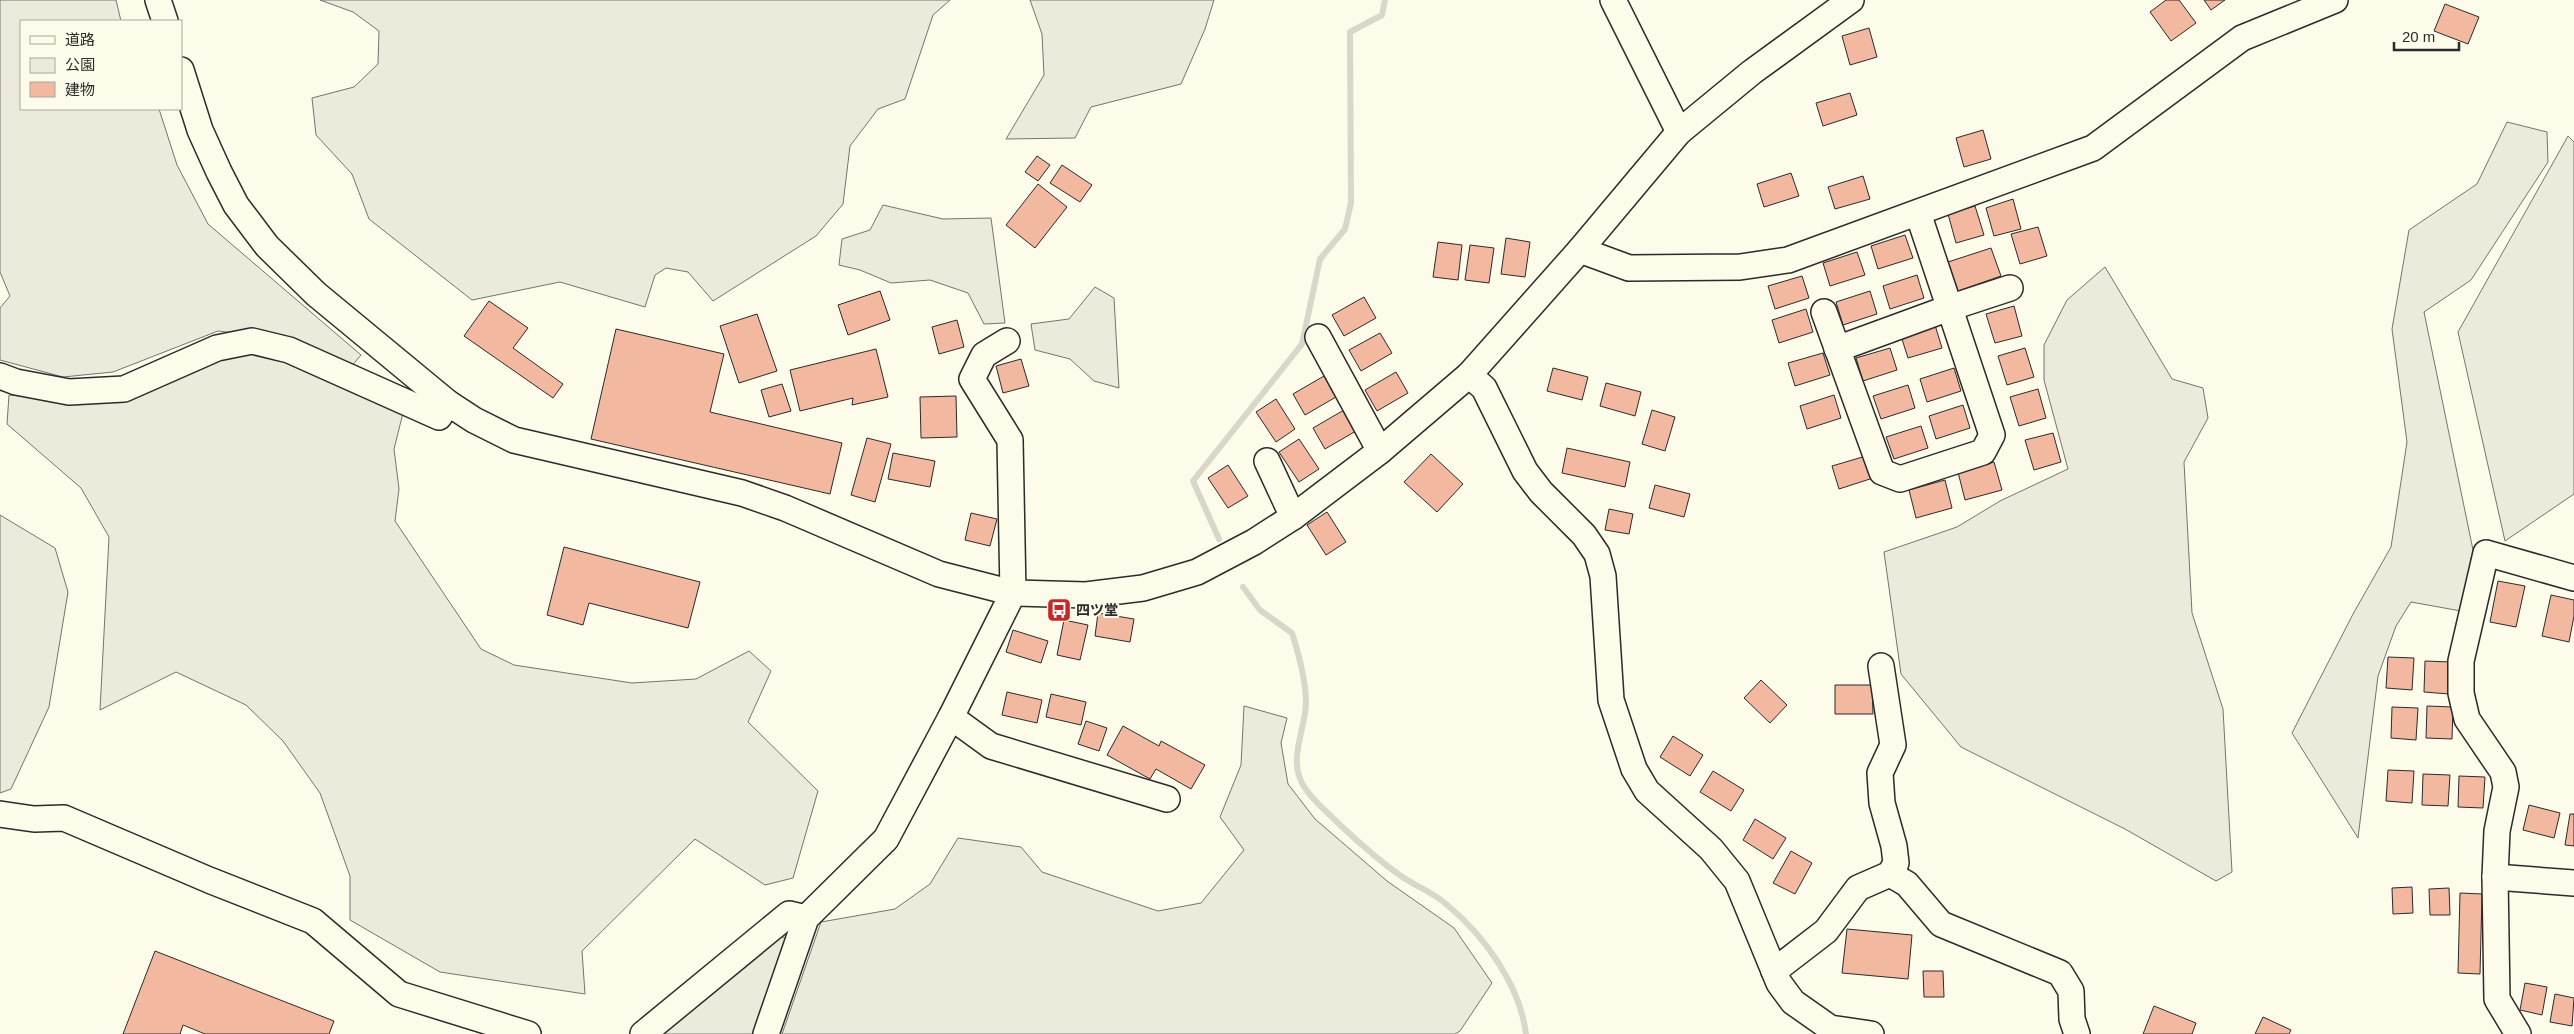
<svg xmlns="http://www.w3.org/2000/svg" width="2574" height="1034" viewBox="0 0 2574 1034" font-family="Helvetica,'Noto Sans JP',sans-serif">
  <style>
    .green { fill: #ecebdb; stroke: #74746e }
    .lines { fill: none; stroke-linecap: round; stroke-linejoin: round }
    .stream { stroke: #d8d7c9; stroke-width: 6 }
    .building { fill: #f2b8a0; stroke: #2b2b2b }
    .minor-casing { stroke: #2b2b2b; stroke-width: 28 }
    .minor { stroke: #fdfbea; stroke-width: 25 }
    .labels { text-anchor: middle; dominant-baseline: central; stroke-width: 4; stroke-linejoin: round; paint-order: stroke }
    .poi-label { font-size: 14px; font-weight: bold; fill: #2b2b2b; stroke: #fdfbea; text-anchor: start }
  </style>
  <rect width="100%" height="100%" fill="#fdfbea"/>
  <g class="green">
    <path d="M0 0H116L121 21H21V109H159L177 165 208 224 361 355 350 368 274 338 218 331 113 372 63 377 0 360V308L10 296 0 272Z"/>
    <path d="M320 0H950L933 15 905 99 878 109 850 146 843 204 816 236 713 301 688 272 666 268 655 275 645 307 560 282 472 300 369 219 352 174 316 135 312 98 354 87 378 64 379 31 353 12Z"/>
    <path d="M1030 0H1214L1205 29 1181 84 1091 107 1075 138 1006 139 1044 75 1042 34Z"/>
    <path d="M2507 122 2547 132 2548 162 2471 280 2424 312 2473 550 2461 611 2411 602 2396 626 2378 676 2358 838 2292 733 2353 614 2391 547 2407 442 2392 329 2409 230 2477 184Z"/>
    <path d="M2568 136 2574 142V494L2505 541 2458 332Z"/>
    <path d="M883 205 943 219 991 218 1005 323 984 324 968 293 930 280 891 283 860 270 839 265 842 239 870 230Z"/>
    <path d="M2105 267 2172 379 2203 388 2208 418 2184 462 2192 613 2223 709 2232 872 2216 881 2125 829 1961 747 1901 674 1884 552 1957 527 2000 501 2068 469 2044 380V345L2067 300Z"/>
    <path d="M1095 287 1114 298 1119 388 1094 381 1070 359 1035 350 1031 324 1069 319Z"/>
    <path d="M246 347 290 357 403 413 394 449 399 489 395 521 481 649 514 665 632 683 696 679 749 651 771 671 748 722 818 791 793 878 765 885 695 839 582 951 585 994 440 972 350 920V876L320 793 283 741 246 705 176 672 100 710 109 537 81 488 7 424 9 395 68 400Z"/>
    <path d="M0 515 55 548 68 592 49 707 11 789 0 793Z"/>
    <path d="M1244 706 1287 718 1281 743 1288 784 1315 819 1387 881 1454 928 1492 983 1460 1031 1455 1034H782L821 922 895 909 930 884 958 838 1021 847 1042 872 1158 911 1201 903 1244 850 1220 817 1241 765Z"/>
    <path d="M775 935 789 939 755 1034H662Z"/>
  </g>
  <g class="lines">
    <g class="stream">
      <path d="M1219 539 1193 481 1302 344 1320 259 1345 229 1351 203 1350 32 1382 15 1385 0"/>
      <path d="M1243 587 1260 610 1292 633C1299 655 1306 680 1306 703 1305 731 1288 759 1303 785 1311 799 1326 811 1337 822 1357 841 1378 860 1401 876 1415 886 1433 892 1446 904 1484 935 1520 985 1526 1034"/>
    </g>
  </g>
  <g class="building">
    <path d="M2166 0H2179L2196 23 2171 41 2150 12Z"/>
    <path d="M2204 0H2225L2211 10Z"/>
    <path d="M2445 4 2479 17 2468 44 2434 31Z"/>
    <path d="M1869 28 1877 57 1850 65 1842 36Z"/>
    <path d="M1850 93 1857 115 1823 126 1816 103Z"/>
    <path d="M1983 130 1991 159 1964 167 1956 138Z"/>
    <path d="M1037 156 1050 165 1038 181 1025 172Z"/>
    <path d="M1062 165 1092 185 1080 202 1050 183Z"/>
    <path d="M1791 173 1799 196 1764 207 1757 184Z"/>
    <path d="M1863 176 1870 199 1835 209 1828 187Z"/>
    <path d="M1038 184 1067 207 1035 248 1006 225Z"/>
    <path d="M2013 199 2021 229 1994 236 1986 208Z"/>
    <path d="M1975 206 1984 235 1956 243 1948 214Z"/>
    <path d="M2038 227 2047 256 2020 264 2011 234Z"/>
    <path d="M1905 235 1913 258 1878 269 1871 246Z"/>
    <path d="M1506 238 1530 242 1525 277 1501 274Z"/>
    <path d="M1438 242 1462 245 1458 280 1433 277Z"/>
    <path d="M1470 245 1494 248 1489 283 1465 280Z"/>
    <path d="M1991 248 2001 276 1958 291 1948 262Z"/>
    <path d="M1857 252 1865 275 1830 286 1823 263Z"/>
    <path d="M1917 275 1924 298 1890 309 1883 286Z"/>
    <path d="M1802 276 1809 298 1775 309 1768 286Z"/>
    <path d="M880 291 890 320 848 335 838 305Z"/>
    <path d="M1870 291 1877 314 1843 325 1836 302Z"/>
    <path d="M1364 297 1376 318 1344 336 1332 315Z"/>
    <path d="M489 301 528 328 513 348 563 384 553 398 464 336Z"/>
    <path d="M2014 306 2022 336 1995 343 1986 314Z"/>
    <path d="M1806 309 1813 332 1779 343 1772 320Z"/>
    <path d="M757 314 777 371 739 383 720 326Z"/>
    <path d="M957 320 964 347 939 354 932 327Z"/>
    <path d="M1935 325 1942 348 1908 358 1901 336Z"/>
    <path d="M616 329 724 354 710 412 842 443 830 494 591 439Z"/>
    <path d="M1380 333 1392 353 1361 371 1349 350Z"/>
    <path d="M1890 348 1897 370 1863 381 1856 358Z"/>
    <path d="M2025 348 2034 377 2007 385 1998 356Z"/>
    <path d="M876 349 888 397 852 405 853 398 800 411 790 370Z"/>
    <path d="M1823 353 1830 375 1795 386 1788 363Z"/>
    <path d="M1021 359 1029 386 1003 393 996 366Z"/>
    <path d="M1553 368 1588 377 1582 400 1547 391Z"/>
    <path d="M1954 368 1961 391 1927 402 1920 379Z"/>
    <path d="M1396 372 1408 393 1377 411 1365 390Z"/>
    <path d="M1324 376 1336 397 1305 415 1293 394Z"/>
    <path d="M1606 383 1641 392 1635 416 1600 406Z"/>
    <path d="M782 384 791 411 769 417 761 390Z"/>
    <path d="M1908 385 1915 408 1881 419 1873 396Z"/>
    <path d="M2038 389 2046 418 2019 426 2010 397Z"/>
    <path d="M1834 395 1841 418 1807 429 1800 406Z"/>
    <path d="M956 396 957 437 921 438 920 397Z"/>
    <path d="M1276 399 1295 429 1276 442 1256 412Z"/>
    <path d="M1963 405 1970 428 1936 439 1929 416Z"/>
    <path d="M1344 410 1356 431 1325 449 1313 428Z"/>
    <path d="M1652 410 1675 417 1665 451 1642 444Z"/>
    <path d="M1921 426 1928 448 1894 459 1886 437Z"/>
    <path d="M2053 433 2061 462 2034 470 2025 440Z"/>
    <path d="M867 438 891 444 875 502 851 495Z"/>
    <path d="M1299 439 1319 469 1299 482 1279 452Z"/>
    <path d="M1567 448 1630 462 1625 487 1562 473Z"/>
    <path d="M893 453 935 461 930 487 888 479Z"/>
    <path d="M1431 454 1463 484 1437 512 1404 482Z"/>
    <path d="M1866 456 1873 478 1839 489 1832 466Z"/>
    <path d="M1994 462 2002 490 1965 500 1958 472Z"/>
    <path d="M1228 465 1248 496 1228 508 1208 478Z"/>
    <path d="M1945 480 1952 508 1916 518 1909 490Z"/>
    <path d="M1655 485 1690 494 1684 517 1649 508Z"/>
    <path d="M1609 509 1633 514 1629 534 1605 530Z"/>
    <path d="M1327 512 1346 542 1326 555 1307 525Z"/>
    <path d="M971 513 997 519 990 546 965 540Z"/>
    <path d="M564 547 700 582 688 628 589 603 583 625 547 615Z"/>
    <path d="M2498 581 2525 586 2516 627 2490 622Z"/>
    <path d="M2551 595 2574 600V616L2569 642 2542 636Z"/>
    <path d="M1098 613 1134 619 1130 642 1095 636Z"/>
    <path d="M1064 620 1088 625 1080 660 1057 655Z"/>
    <path d="M1013 630 1048 641 1041 663 1006 652Z"/>
    <path d="M2388 657 2414 658 2412 690 2386 688Z"/>
    <path d="M2425 661 2451 662 2449 694 2424 692Z"/>
    <path d="M1761 680 1787 705 1770 723 1744 698Z"/>
    <path d="M1835 685H1872L1873 714H1835Z"/>
    <path d="M1007 692 1042 700 1037 723 1002 715Z"/>
    <path d="M1051 694 1086 702 1081 725 1046 717Z"/>
    <path d="M2427 706 2453 707 2452 739 2426 738Z"/>
    <path d="M2392 707 2418 708 2416 740 2391 738Z"/>
    <path d="M1086 721 1107 728 1099 751 1078 744Z"/>
    <path d="M1123 726 1159 746 1161 741 1205 765 1191 789 1156 769 1150 779 1107 755Z"/>
    <path d="M1673 736 1703 755 1690 776 1660 757Z"/>
    <path d="M2388 770 2414 771 2412 803 2386 801Z"/>
    <path d="M1713 771 1744 790 1731 811 1700 792Z"/>
    <path d="M2423 774 2450 775 2448 806 2422 805Z"/>
    <path d="M2459 776 2485 777 2483 808 2458 807Z"/>
    <path d="M2529 805 2560 813 2554 838 2523 830Z"/>
    <path d="M2570 814H2574V846L2565 845Z"/>
    <path d="M1755 819 1786 838 1773 859 1743 840Z"/>
    <path d="M1791 851 1812 863 1795 894 1773 883Z"/>
    <path d="M2412 887 2413 913 2393 914 2392 888Z"/>
    <path d="M2449 888 2450 915H2430L2429 889Z"/>
    <path d="M2460 893 2482 894 2480 974 2458 973Z"/>
    <path d="M1847 929 1912 935 1908 979 1842 973Z"/>
    <path d="M155 951 334 1021 329 1034H205L183 1025 180 1034H123Z"/>
    <path d="M1923 971H1943L1944 997H1924Z"/>
    <path d="M2525 983 2547 987 2542 1015 2520 1010Z"/>
    <path d="M2555 994 2574 998 2572 1026 2550 1022Z"/>
    <path d="M2154 1006 2196 1023 2192 1034H2143Z"/>
    <path d="M2263 1017 2291 1030 2289 1034H2255Z"/>
  </g>
  <g class="lines">
    <defs>
      <g id="minor">
        <path d="M158 0 165 21"/>
        <path d="M1613 0 1679 132"/>
        <path d="M181 70 200 130 219 172 236 205 267 246 316 294 448 403 474 420 514 440 742 493 785 508 939 574 1013 593 1086 595 1143 588 1197 572 1254 542 1293 517 1380 451 1469 375 1580 250 1679 132 1752 72 1851 0"/>
        <path d="M1580 250 1629 268 1740 267 1788 260 2093 148 2242 38 2335 0"/>
        <path d="M1824 312 1882 472 1900 479 1983 452 1992 435 1918 213"/>
        <path d="M1318 337 1380 451"/>
        <path d="M1837 349 1949 308 2010 288"/>
        <path d="M1469 375 1484 388 1525 471 1541 492 1584 535 1597 554 1603 576 1611 700 1634 769 1647 791 1711 849 1737 881 1779 983 1793 1002 1830 1028 1871 1034"/>
        <path d="M0 376 16 382 69 392 124 389 217 348 252 341 289 350 439 417 448 403"/>
        <path d="M1267 461 1293 517"/>
        <path d="M951 717 991 746 1167 799"/>
        <path d="M0 814 34 819 64 818 209 880 313 921 399 994 528 1034"/>
        <path d="M1890 874 1907 884 1941 924 2060 973 2071 991 2072 1019 2077 1034"/>
        <path d="M2495 877 2574 883"/>
        <path d="M1774 971 1826 931 1858 888 1890 874 1896 863 1894 846 1882 803 1880 773 1893 745 1881 666"/>
        <path d="M643 1034 789 914 806 918"/>
        <path d="M766 1034 806 918 886 839 951 717 1013 593 1010 440 972 379 984 355 1007 341"/>
        <path d="M2518 1034 2497 999 2495 877 2497 831 2506 787 2503 772 2467 719 2461 693V661L2486 553 2574 578"/>
      </g>
    </defs>
    <use href="#minor" class="minor-casing"/>
    <use href="#minor" class="minor"/>
  </g>
  <defs>
    <symbol id="bus-square" viewBox="-11 -11 22 22"><rect x="-9" y="-9" width="18" height="18" rx="4" fill="#c62828" stroke="#fdfbea"/><path d="M-5-6H5V4H4V6H2V4H-2V6H-4V4H-5ZM-3.5-4V0h7V-4ZM-3.5 1.2v1.5H-2V1.2ZM2 1.2v1.5H3.5V1.2Z" fill="#fff"/></symbol>
  </defs>
  <g fill-rule="evenodd">
    <use href="#bus-square" x="1045" y="596" width="28" height="28"/>
  </g>
  <g class="labels">
    <g class="poi-label">
      <text x="1076" y="610">四ツ堂</text>
    </g>
  </g>
  <rect x="20" y="20" width="162" height="90" fill="#fdfbea" stroke="#a9a89e"/>
  <rect x="30" y="36" width="25" height="8" fill="#fdfbea" stroke="#a9a89e"/>
  <text x="65" y="45" font-size="15" fill="#2b2b2b">道路</text>
  <rect x="30" y="58" width="25" height="15" fill="#ecebdb" stroke="#a9a89e"/>
  <text x="65" y="70" font-size="15" fill="#2b2b2b">公園</text>
  <rect x="30" y="82" width="25" height="15" fill="#f2b8a0" stroke="#a9a89e"/>
  <text x="65" y="95" font-size="15" fill="#2b2b2b">建物</text>
  <path d="M2394 42v8h65v-8" fill="none" stroke="#2b2b2b" stroke-width="2.5"/>
  <text x="2402" y="42" font-size="15" fill="#2b2b2b" stroke="#fdfbea" stroke-width="4" paint-order="stroke">20 m</text>
</svg>
